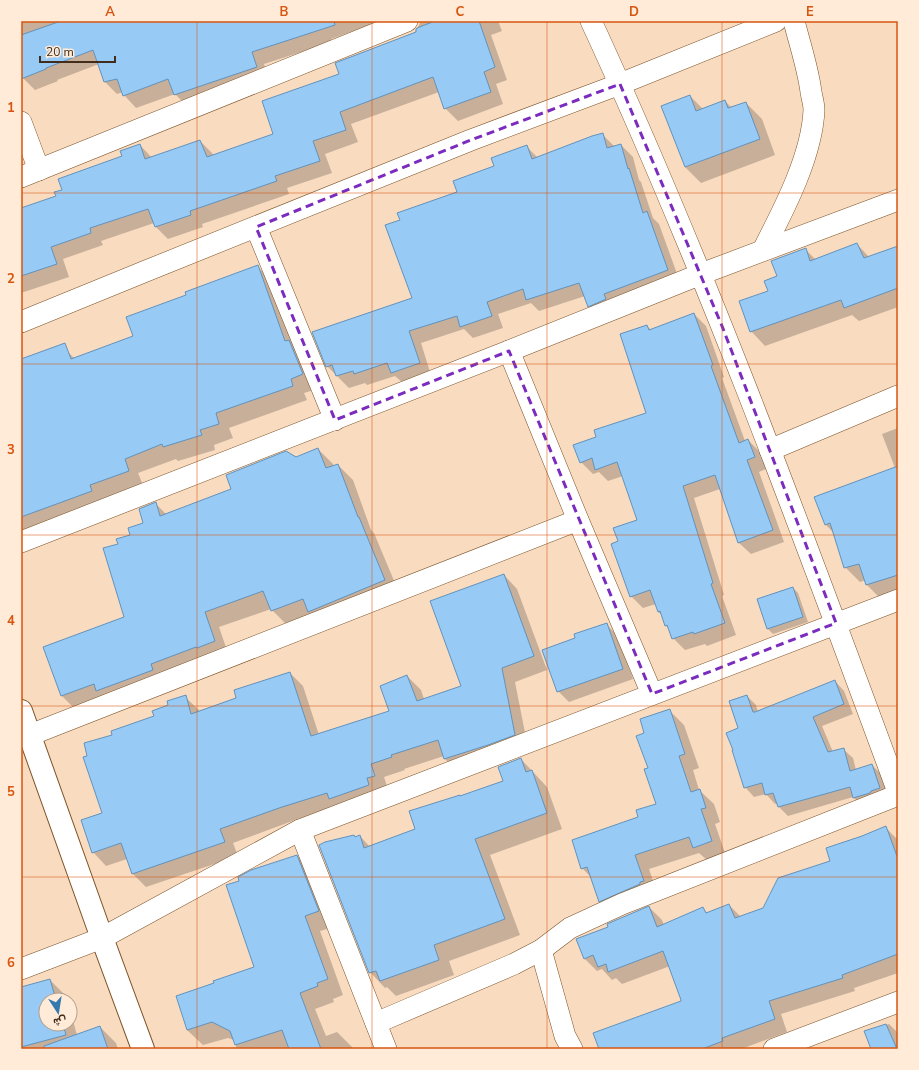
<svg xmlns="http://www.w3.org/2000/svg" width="919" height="1070" viewBox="0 0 919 1070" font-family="'Nunito Sans',Vazirmatn,sans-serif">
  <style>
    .shadow { fill: #0003 }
    .building { fill: #97cbf6; stroke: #6192bc }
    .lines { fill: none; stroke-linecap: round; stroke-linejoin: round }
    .minor-casing { stroke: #7d5327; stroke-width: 22 }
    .tertiary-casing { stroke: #7d5327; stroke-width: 24 }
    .minor { stroke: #fff; stroke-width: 21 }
    .tertiary { stroke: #fff; stroke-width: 22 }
    .marked { fill: none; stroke: #7b2cbf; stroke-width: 3; stroke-dasharray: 8 5; stroke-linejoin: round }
    .grid { fill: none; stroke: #d7550e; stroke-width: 1; stroke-opacity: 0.55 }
    .neatline { fill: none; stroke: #d7550e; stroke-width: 1.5 }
    .grid-label { font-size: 13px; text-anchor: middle; font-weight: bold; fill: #d7550e }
  </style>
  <rect width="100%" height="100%" fill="#f9dbc0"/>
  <g class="shadow">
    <path d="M21 21H380L331 39 332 42 264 64 269 80 188 107 175 94 136 108 124 95 123 92 117 94 105 82 99 64 57 80 58 81 35 90 23 78 21 74Z"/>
    <path d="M419 21H498L502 31 491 35 507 80 496 84 503 104 458 121 445 108 439 92 351 124 358 142 325 154 332 173 287 188 289 194 202 224 203 227 168 239 156 227 154 223 101 241 103 245 63 259 69 277 21 293V209L57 197 63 191 140 145 152 158 200 141 212 153 214 156 275 134 340 75 416 33 415 31 417 29 420 23Z"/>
    <path d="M690 96 703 109 725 101 732 108 746 103 762 119 775 155 701 183 685 167Z"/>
    <path d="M603 135 615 147 621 145 633 157 639 180 641 182 653 218 659 224 680 282 601 318 589 306 585 296 539 311 531 303 498 314 503 328 473 338 464 329 421 343 431 375 404 384 395 376 367 385 365 383 349 388 327 366 413 299 401 221 458 193 495 166 527 147 538 158Z"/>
    <path d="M857 244 869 257 898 247V307L859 321 852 315 765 346 751 331 769 292 778 277 805 249 816 260Z"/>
    <path d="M257 266 272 281 317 389 304 393 307 400 229 428 233 438 214 445 215 450 178 461 176 459 138 473 143 485 21 537V367L67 351 75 359 135 337 188 296Z"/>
    <path d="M694 314 706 326 724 377 722 378 745 441 748 440 760 452 766 469 759 472 784 542 751 554 738 542 720 489 694 498 724 595 722 596 736 635 707 646 705 644 685 650 673 638 670 630 666 626 662 615 658 612 656 604 643 608 631 596 619 542 638 520 623 476 608 481 599 472 593 474 581 462 597 437 647 414V326L651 330Z"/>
    <path d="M898 428V594L881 599 867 585 866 580 860 582 845 567 835 534 825 524 895 468 882 434Z"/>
    <path d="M318 449 333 464 334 466 338 465 353 480 371 530 374 533 400 595 287 625 271 609 219 627 229 656 77 711 62 696 44 648 126 618 119 544 131 536 144 524 155 503 167 515 232 490 296 458Z"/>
    <path d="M504 575 517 589 547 670 515 682 528 748 458 772 445 759 444 756 404 769 405 770 384 777 388 789 295 820 233 843 238 856 146 887 132 873 127 859 106 866 93 852 103 814 89 756 113 736 156 717 169 706 185 697 199 710V712L238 699 290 673 303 686 319 735 390 712 407 676 421 690 424 699 463 687Z"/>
    <path d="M793 588 798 593 808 622 773 634 768 629 758 600Z"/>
    <path d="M606 624 617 635 633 679 569 702 558 691 577 638Z"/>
    <path d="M835 681 844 691 853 714 822 726 833 752 843 749 853 758 856 770 872 765 881 774 888 797 863 807 853 797 788 816 779 807 778 803 775 804 766 794 754 797 745 787 739 729 747 696 756 705 758 712Z"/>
    <path d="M669 710 684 725 699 768 693 770 699 790 714 804 720 822 715 824 726 856 708 861 699 853 649 869 658 895 614 915 600 901 592 878 582 868 640 818 657 804 649 769 646 734Z"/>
    <path d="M521 759 547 787 562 829 490 855 520 935 449 961 454 975 396 996 387 987 385 988 370 972 356 838 360 836 370 847 416 830 504 782Z"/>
    <path d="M886 828 898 840V973L854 988 855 991 781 1014 787 1032 741 1049H600L683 1002 670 966 622 984 616 978 612 980 602 969 597 971 584 958 609 928 649 907 662 920 664 925 703 908 708 914 729 905 741 917 764 909 831 861Z"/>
    <path d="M297 856 313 872 334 927 320 931 343 995 333 999 334 1002 315 1009 326 1036 337 1032 354 1049H237L234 1040 228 1038 203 1045 187 1030 215 984 255 968 240 881Z"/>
    <path d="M50 980 66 996 67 1000H46V1024H70V1010L77 1035 100 1027 116 1043 118 1049H21V988Z"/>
    <path d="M889 1024 898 1033V1049H872L865 1032Z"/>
  </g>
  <g class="building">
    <path d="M61 21H334L335 25 252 52 257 67 174 95 168 79 123 96 117 79 104 82 93 50 46 68V69L21 79V35Z"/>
    <path d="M435 21H479L495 67 484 72 491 92 444 109 433 77 340 112 346 130 313 141 320 161 275 176 277 181 190 211 191 215 155 227 148 209 90 228 91 233 51 247 57 264 21 276V208L56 196 54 192 62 190 58 179 122 156 120 151 140 144 145 159 200 140 207 157 273 134 262 101 339 74 335 63 416 32V29L417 28Z"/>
    <path d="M690 95 696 111 725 100 728 108 746 102 760 139 685 167 661 106Z"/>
    <path d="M603 133 607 148 621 144 628 169 629 168 643 213 647 211 668 270 604 294 606 299 588 307 579 283 526 300 523 289 487 302 492 316 460 327 457 316 409 331 420 363 391 373 387 363 354 374 353 371 336 376 332 365 326 367 312 332 412 298 385 225 400 220 397 213 457 192 453 181 494 166 491 158 527 145 532 159 592 136Z"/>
    <path d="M857 243 864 258 898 246V288L844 308 841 300 750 332 739 301 768 291 764 281 777 276 771 261 806 248 810 261Z"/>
    <path d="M258 265 285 341 289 340 303 374 291 379 293 386 216 413 219 424 200 430 202 435 163 447 162 444 125 459 129 471 90 485 92 491 21 517V359L65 343 71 359 133 336 126 317 186 295 185 292Z"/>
    <path d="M694 313 713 365 711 366 739 443 748 439 755 457 747 460 773 530 738 543 715 475 683 486 713 583 711 584 725 623 694 634 693 632 672 639 667 625 665 626 660 611 658 612 650 590 630 597 611 544 618 541 613 528 637 520 617 462 595 470 592 458 580 463 573 445 596 437 594 430 646 413 620 334 647 325 649 330Z"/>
    <path d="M318 448 326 468 338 464 358 517H359L385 580 308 612 303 599 271 611 263 591 205 612 215 641 197 648 196 647 151 664 153 670 96 691 94 684 61 696 43 647 124 617 103 548 118 544 116 539 130 535 128 528 143 523 139 509 156 502 160 516 231 489 226 475 286 451 296 457Z"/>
    <path d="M898 466V575L866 585 859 564 844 568 830 523 825 525 814 497Z"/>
    <path d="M504 574 534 656 502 668 515 735 488 745 444 759 438 740 391 755 392 757 371 764 375 776 367 778 369 785 329 799 327 793 282 807 220 829 225 842 132 874 121 843 92 853 81 820 102 813 83 757 87 756 84 743 112 735 111 731 154 716 152 711 168 705 167 701 186 695 191 714 236 698 234 690 290 672 311 736 389 711 380 686 407 675 417 701 461 686 430 601Z"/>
    <path d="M793 587 803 617 767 629 757 599Z"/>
    <path d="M607 623 623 669 557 692 542 650 575 638 574 634Z"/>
    <path d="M835 680 844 704 813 717 828 752 844 748 850 771 872 764 880 788 871 791 870 793 853 798 850 787 778 807 773 793 765 795 762 783 744 788 732 750H733L726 733 738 728 729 701 747 695 753 712H755Z"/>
    <path d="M670 709 685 754 679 756 691 792 700 789 706 808 701 809 712 841 693 848 689 837 635 855 644 881 640 882V884L599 902 587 867 581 869 572 840 638 817 636 810 656 804 644 769 648 768 636 736 644 733 640 719Z"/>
    <path d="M521 758 526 772 532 770 547 813 475 839 505 919 434 945 439 960 380 981 376 971 369 973 319 845 325 842 354 835 355 837 360 835 364 848 415 829 409 811 460 795V796L503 781 498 767Z"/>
    <path d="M886 826 898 859V954L842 975 843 978 769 1001 775 1019 722 1038 723 1041 702 1049H599L593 1033 681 1001V1000L663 951 608 972 606 964 598 967 593 955 584 959 576 939 608 927 607 924 649 906 657 927 703 907 706 913 729 904 735 918 763 908 778 878 830 861 826 848 862 836Z"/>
    <path d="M297 855 319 911 305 916 328 979 317 983 318 986 300 993 321 1049H289L282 1030 235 1045 230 1031 212 1022 187 1030 176 996 214 983 213 981 254 967 226 885 239 881 238 877 251 870Z"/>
    <path d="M50 979 56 1000H46V1024H63L66 1035 21 1047V987Z"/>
    <path d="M886 1024 897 1049H871L864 1031Z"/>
    <path d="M100 1026 108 1049H44V1046Z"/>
  </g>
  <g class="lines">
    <defs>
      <g id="minor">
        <path d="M591 21C707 272 802 532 898 792"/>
        <path d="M21 122 39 170"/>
        <path d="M21 177 407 21"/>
        <path d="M256 227 335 420"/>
        <path d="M763 250C784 209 812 156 814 110 814 104 812 98 811 92 808 68 800 45 794 21"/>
        <path d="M21 322 146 271 471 140 620 84 776 21"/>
        <path d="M509 351 578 520 652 694"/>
        <path d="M770 450 898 396"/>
        <path d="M21 542 509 351 701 274 898 200"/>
        <path d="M30 735 578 520"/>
        <path d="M300 830 386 1049"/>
        <path d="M541 950 565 1036 572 1049"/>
        <path d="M21 969 102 938 300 830 898 600"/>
        <path d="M376 1023 514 964 541 950 570 928 622 904 898 795"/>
        <path d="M774 1049 898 1002"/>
      </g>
      <path id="tertiary" d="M21 711 102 938 143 1049"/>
    </defs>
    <use href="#minor" class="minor-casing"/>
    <use href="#tertiary" class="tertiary-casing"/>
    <use href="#minor" class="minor"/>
    <use href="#tertiary" class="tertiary"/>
  </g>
  <path class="marked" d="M620 84 722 326 836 623 652 694 509 351 335 420 256 227 471 140Z"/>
  <path class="grid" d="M197 21V1049M372 21V1049M547 21V1049M722 21V1049M21 193H898M21 364H898M21 535H898M21 706H898M21 877H898"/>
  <rect width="919" height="1070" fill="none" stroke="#ffebd8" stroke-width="44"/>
  <g transform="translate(58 1012) rotate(168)"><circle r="19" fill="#ffebd8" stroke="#b39f8c"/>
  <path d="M0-3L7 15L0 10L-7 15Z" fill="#347aaf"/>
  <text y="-6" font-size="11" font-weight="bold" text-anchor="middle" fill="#402d1b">ش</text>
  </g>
  <path d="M40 56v6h75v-6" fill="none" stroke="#402d1b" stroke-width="2"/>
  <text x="46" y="56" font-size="12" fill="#402d1b" stroke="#ffebd8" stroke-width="3" paint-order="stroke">20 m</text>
  <rect x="22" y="22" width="875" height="1026" class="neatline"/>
  <g class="grid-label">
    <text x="110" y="16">A</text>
    <text x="284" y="16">B</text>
    <text x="460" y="16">C</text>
    <text x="634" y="16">D</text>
    <text x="810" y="16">E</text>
    <text x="11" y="112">1</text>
    <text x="11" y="283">2</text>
    <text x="11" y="454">3</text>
    <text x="11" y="625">4</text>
    <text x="11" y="796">5</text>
    <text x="11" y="967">6</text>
  </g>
</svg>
